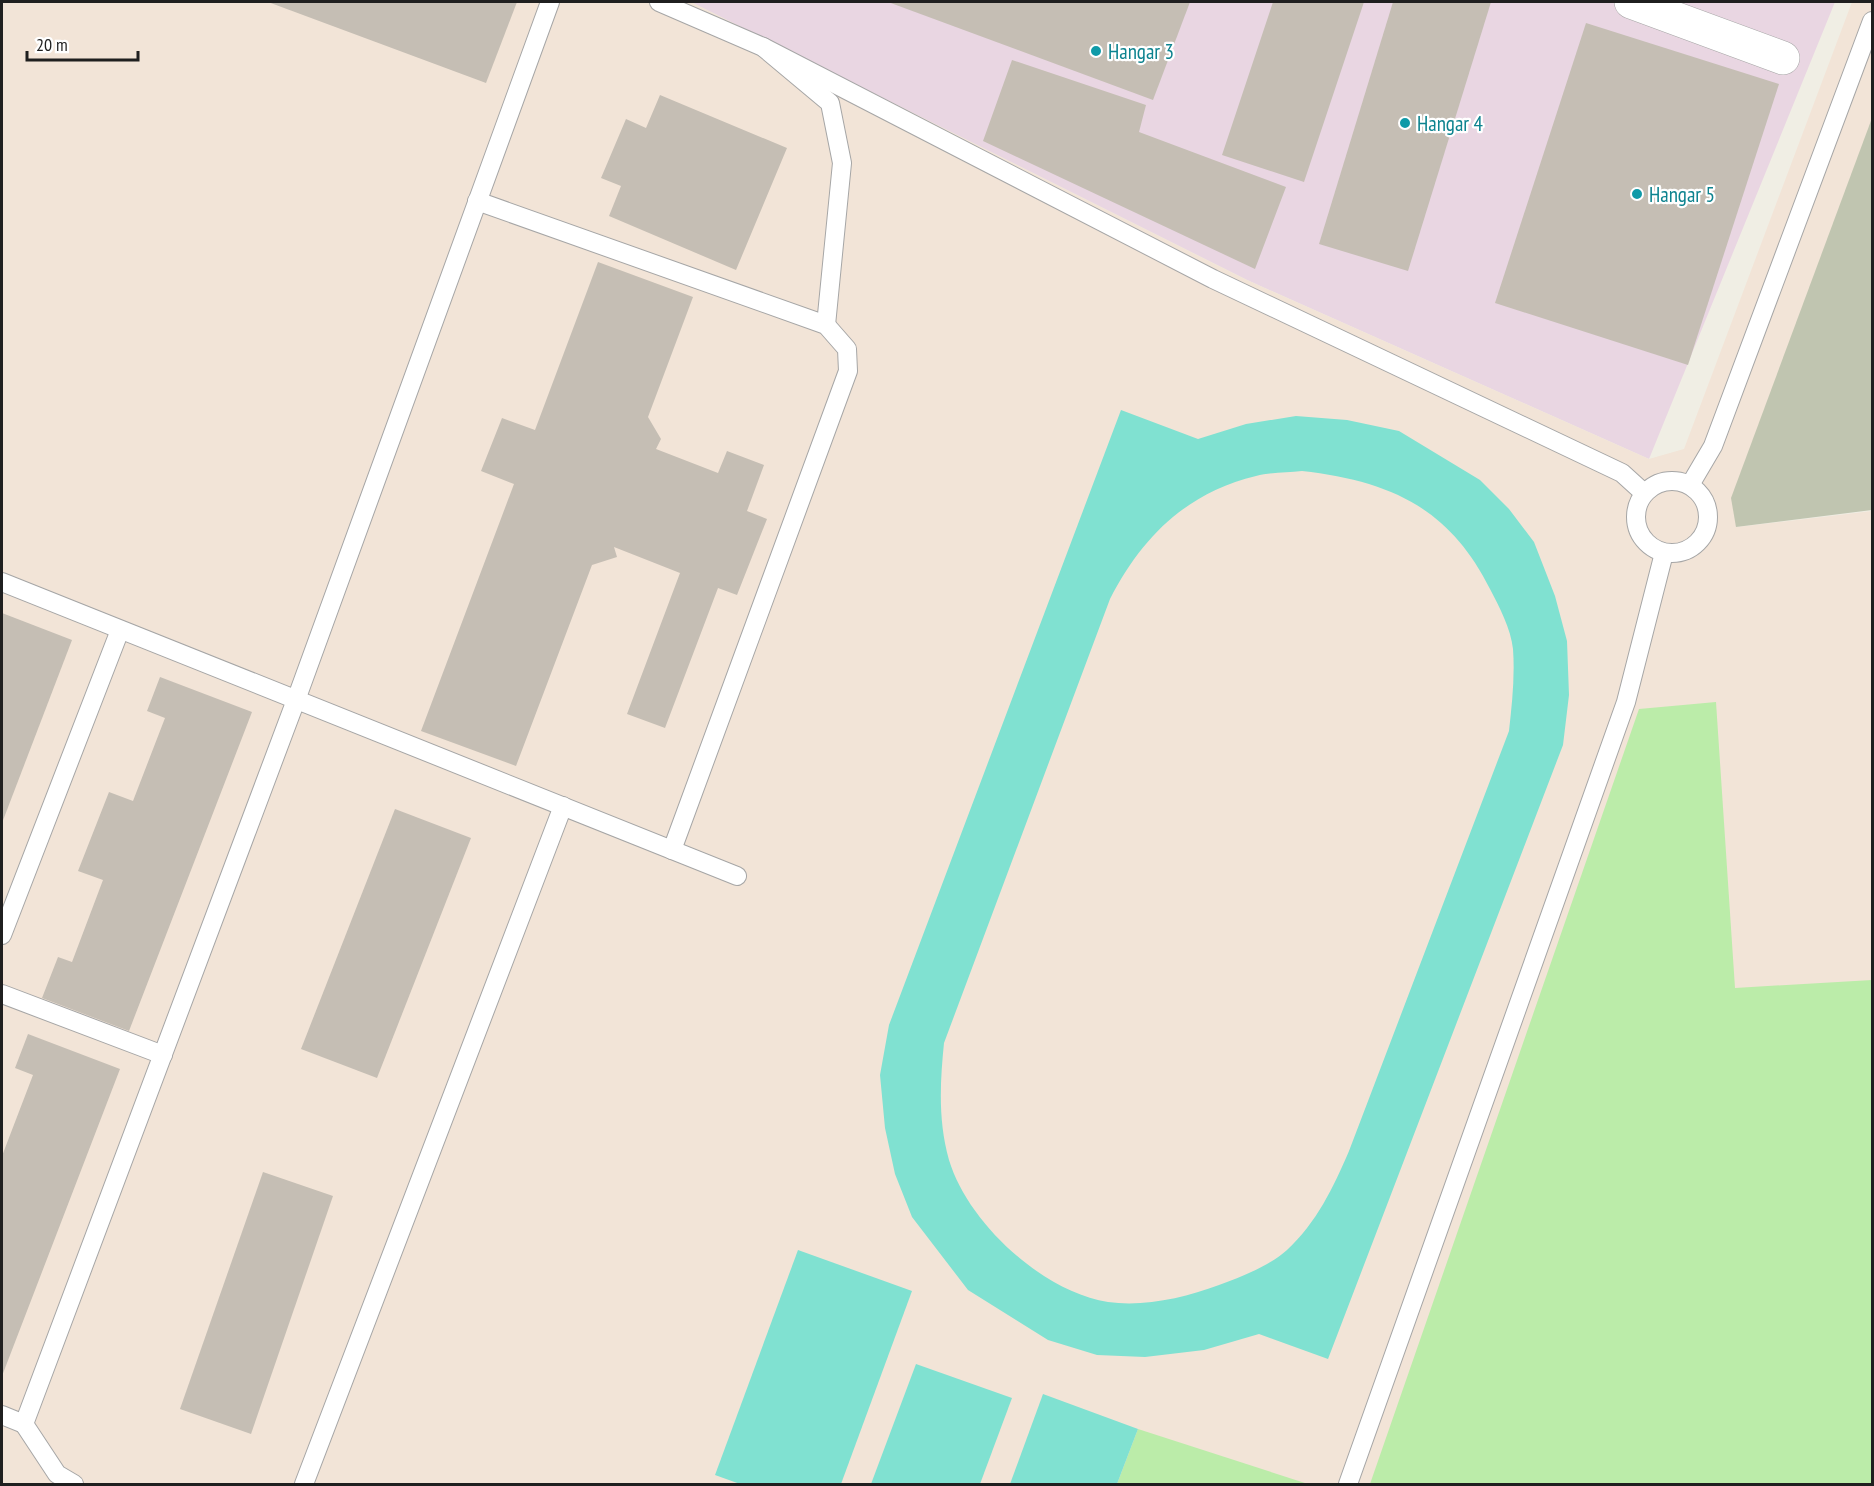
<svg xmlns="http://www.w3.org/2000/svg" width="1874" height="1486" viewBox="0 0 1874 1486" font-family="'PT Sans Narrow',sans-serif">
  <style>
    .industrial { fill: #e9d6e2 }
    .military { fill: #f2e4d7 }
    .construction { fill: #c0c5b0 }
    .grass { fill: #bbeca9 }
    .pitch { fill: #80e1d1; fill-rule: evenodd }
    .building { fill: #c5beb4 }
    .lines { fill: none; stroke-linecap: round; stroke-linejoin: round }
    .lane-casing { stroke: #a6a6a6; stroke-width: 20 }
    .street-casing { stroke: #a6a6a6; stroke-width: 34 }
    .lane { stroke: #fff; stroke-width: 18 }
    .street { stroke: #fff; stroke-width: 33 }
    .culture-dot { fill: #0f9aa8; stroke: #fff; stroke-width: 2 }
    .labels { text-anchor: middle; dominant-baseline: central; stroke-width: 4.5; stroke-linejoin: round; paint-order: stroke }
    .culture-label { font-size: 21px; fill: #0d838f; stroke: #fff; text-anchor: start }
  </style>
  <rect width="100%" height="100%" fill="#f0eee4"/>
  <path class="industrial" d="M691 2H1835L1649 459 1247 280Z"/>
  <path class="military" d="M2 2H691L1247 280 1649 459 1684 449 1852 2H1872V120L1737 527 1872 511V1484H2Z"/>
  <path class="construction" d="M1872 118V510L1736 527 1731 498Z"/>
  <g class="grass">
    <path d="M1716 702 1735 988 1872 980V1484H1370L1639 709Z"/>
    <path d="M1138 1429 1308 1484H1117Z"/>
  </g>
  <g class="pitch">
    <path d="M1121 410 1198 439 1246 424 1296 416 1347 420 1399 431 1480 480 1509 509 1534 542 1555 596 1567 641 1569 695 1563 745 1328 1359 1259 1334 1204 1350 1145 1357 1097 1355 1048 1340 968 1290 912 1217 895 1174 885 1128 880 1075 889 1025ZM1302 471C1389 481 1449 507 1490 589 1499 606 1511 629 1513 649 1515 676 1512 704 1509 731L1349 1151C1333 1188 1317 1222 1287 1250 1269 1266 1241 1277 1219 1285 1184 1298 1144 1307 1108 1302 1043 1292 968 1223 949 1160 938 1121 940 1083 944 1043L1110 599C1142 537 1186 493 1256 476 1270 472 1287 473 1302 471Z"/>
    <path d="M798 1250 912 1291 841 1484H740L715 1475Z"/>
    <path d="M916 1364 1012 1398 980 1484H871Z"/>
    <path d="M1043 1394 1138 1429 1117 1484H1010Z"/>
  </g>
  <g class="building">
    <path d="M268 2H517L486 83Z"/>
    <path d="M888 2H1190L1153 100Z"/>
    <path d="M1273 2H1364L1304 182 1222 155Z"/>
    <path d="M1393 2H1491L1408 271 1319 244Z"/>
    <path d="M1586 23 1779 84 1688 365 1495 303Z"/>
    <path d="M1012 60 1146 105 1139 132 1286 187 1255 269 983 141Z"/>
    <path d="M660 95 787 148 736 270 609 216 621 186 601 178 626 119 646 128Z"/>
    <path d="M598 262 693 297 648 417 661 439 656 449 718 473 727 451 764 465 747 511 767 519 737 595 718 588 665 728 627 714 680 573 614 547 617 557 592 565 516 766 421 731 514 484 481 471 502 418 535 430Z"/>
    <path d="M2 613 72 640 2 823Z"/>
    <path d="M160 677 252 712 129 1031 42 998 58 957 72 962 103 880 78 871 109 792 133 801 165 718 147 711Z"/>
    <path d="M395 809 471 838 377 1078 301 1049Z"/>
    <path d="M28 1034 120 1069 2 1376V1156L33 1075 15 1068Z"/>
    <path d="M263 1172 333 1196 251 1434 180 1409Z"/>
  </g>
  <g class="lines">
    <defs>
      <g id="lane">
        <path d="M659 2 763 47 830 103 842 163 826 325"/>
        <path d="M763 47 1213 279 1622 473 1644 493"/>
        <path d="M477 201 826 325 847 349 848 371 672 850"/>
        <circle cx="1672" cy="517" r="36"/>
        <path d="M1690 485 1713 446 1872 21"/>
        <path d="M2 582 737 876"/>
        <path d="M2 935 120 630"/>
        <path d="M2 994 163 1055"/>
        <path d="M2 1415 24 1424 296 700 550 2"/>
        <path d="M24 1424 57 1474 74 1484"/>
        <path d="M304 1484 563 806"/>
        <path d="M1348 1484 1626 702 1664 553"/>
      </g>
      <path id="street" d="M1631 2 1783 58"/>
    </defs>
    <use href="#lane" class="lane-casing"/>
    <use href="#street" class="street-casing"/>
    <use href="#lane" class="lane"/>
    <use href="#street" class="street"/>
  </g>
  <g class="culture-dot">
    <circle cx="1096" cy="51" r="6"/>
    <circle cx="1405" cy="123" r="6"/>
    <circle cx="1637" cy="194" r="6"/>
  </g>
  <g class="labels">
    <g class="culture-label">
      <text x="1108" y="51">Hangar 3</text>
      <text x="1417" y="123">Hangar 4</text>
      <text x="1649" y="194">Hangar 5</text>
    </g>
  </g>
  <rect width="1874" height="1486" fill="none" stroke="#1f1f1f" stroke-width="6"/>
  <path d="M27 51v9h111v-9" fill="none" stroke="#1f1f1f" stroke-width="3"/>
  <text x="36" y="51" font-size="18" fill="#1f1f1f" stroke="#ffffff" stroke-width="4.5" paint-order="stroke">20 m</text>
</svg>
